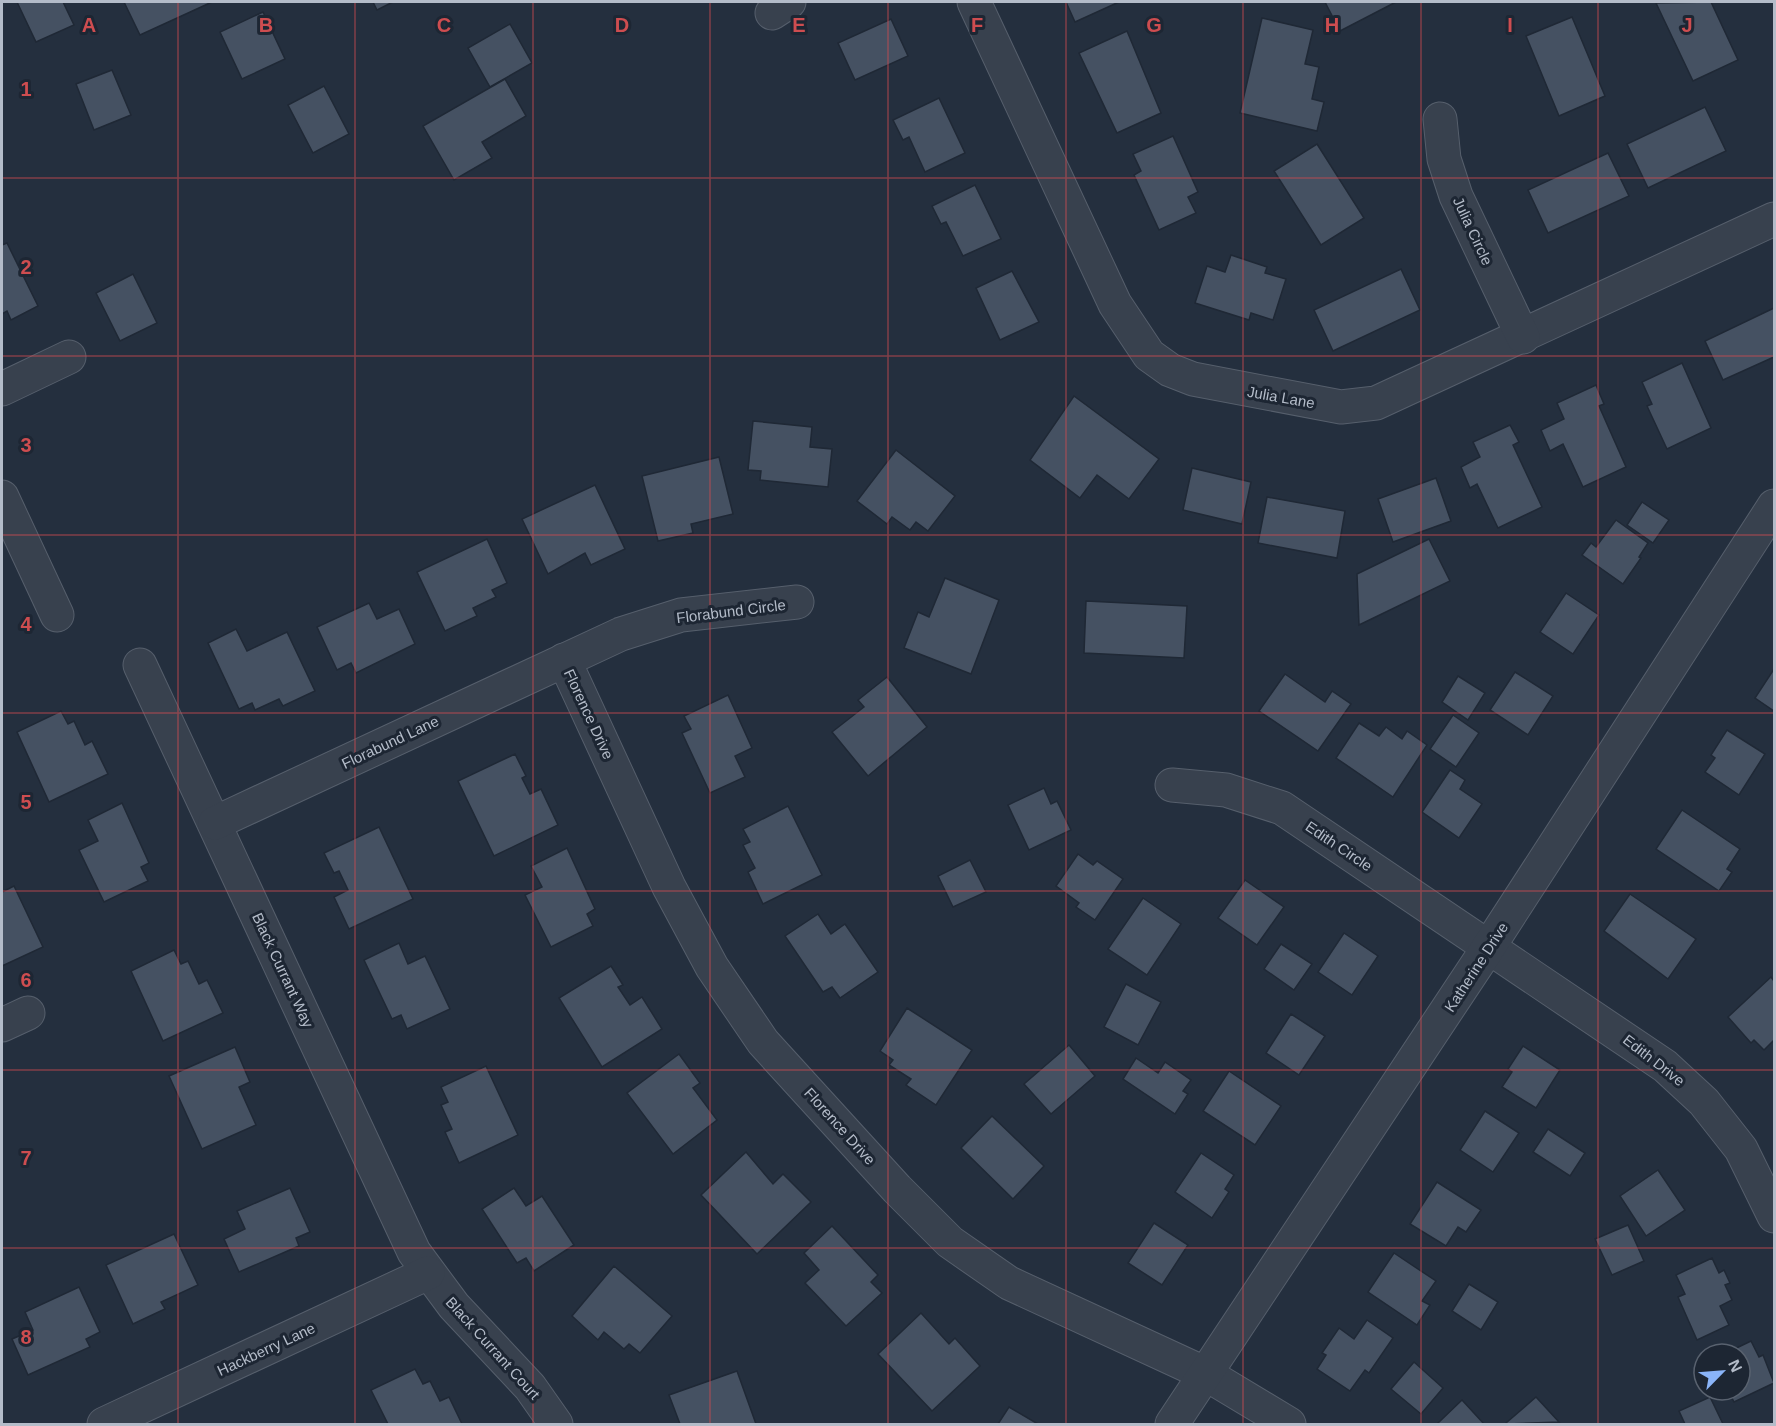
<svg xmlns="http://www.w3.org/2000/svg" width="1776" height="1426" viewBox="0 0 1776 1426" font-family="Helvetica,sans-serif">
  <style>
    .building { fill: #455162; stroke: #1f2835; stroke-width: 1.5 }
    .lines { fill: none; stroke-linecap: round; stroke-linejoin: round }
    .minor-casing { stroke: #565f6c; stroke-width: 35 }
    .minor { stroke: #38414e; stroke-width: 33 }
    .grid { fill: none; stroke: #ce4d50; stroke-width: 1.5; stroke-opacity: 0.55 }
    .labels { text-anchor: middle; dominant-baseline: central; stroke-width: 6; stroke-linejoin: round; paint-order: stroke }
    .street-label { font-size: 15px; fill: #b4bcc9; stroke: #1d2633 }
    .grid-label { font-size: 20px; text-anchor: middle; font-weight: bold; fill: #ce4d50; stroke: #1d2633; stroke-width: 6; stroke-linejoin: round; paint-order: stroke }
  </style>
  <rect width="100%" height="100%" fill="#242f3e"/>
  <g class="building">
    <path d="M17 2H63L74 25 36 42Z"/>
    <path d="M124 2H212L140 35Z"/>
    <path d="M373 2H393L377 10Z"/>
    <path d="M1066 2H1119L1075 22Z"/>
    <path d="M1325 2H1396L1340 31Z"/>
    <path d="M1711 2 1738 60 1693 81 1656 3Z"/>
    <path d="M263 12 285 59 242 79 220 32Z"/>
    <path d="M1572 17 1605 96 1559 116 1526 36Z"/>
    <path d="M1262 18 1313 30 1305 64 1319 67 1312 99 1324 102 1317 131 1240 113Z"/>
    <path d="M891 19 908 56 855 80 838 43Z"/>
    <path d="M510 24 532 63 490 87 468 48Z"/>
    <path d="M1127 31 1161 113 1117 133 1079 53Z"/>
    <path d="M112 70 131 115 94 130 76 84Z"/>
    <path d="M505 79 526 116 482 142 492 158 454 180 423 126Z"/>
    <path d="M324 86 349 134 313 153 288 105Z"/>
    <path d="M939 98 965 153 925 172 909 137 903 140 893 120Z"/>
    <path d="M1705 107 1726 151 1648 188 1627 144Z"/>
    <path d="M1173 136 1198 192 1188 197 1196 213 1159 230 1134 175 1141 171 1133 154Z"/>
    <path d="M1317 144 1364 218 1321 245 1274 171Z"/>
    <path d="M1608 153 1629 196 1548 233 1528 190Z"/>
    <path d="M975 185 1001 239 963 256 946 222 941 224 932 206Z"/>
    <path d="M7 243 38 306 11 320 7 311 2 314V245Z"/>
    <path d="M1231 255 1267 267 1265 273 1286 279 1273 320 1251 313 1249 320 1195 303 1207 266 1225 272Z"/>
    <path d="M1401 269 1420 310 1333 351 1314 310Z"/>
    <path d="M1012 271 1039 322 1000 340 976 288Z"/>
    <path d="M133 274 157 323 120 341 96 293Z"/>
    <path d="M1774 308V357L1723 380 1705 341Z"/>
    <path d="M1682 363 1711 428 1667 449 1647 406 1652 404 1642 382Z"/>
    <path d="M1596 385 1604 404 1599 406 1626 467 1583 487 1563 444 1550 451 1541 430 1564 419 1557 403Z"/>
    <path d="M1074 396 1159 459 1129 499 1097 475 1080 498 1030 460Z"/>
    <path d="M753 421 812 427 810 447 832 449 828 487 760 480 761 471 748 470Z"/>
    <path d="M1510 425 1519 442 1513 445 1542 507 1498 528 1477 484 1470 488 1461 467 1480 457 1473 442Z"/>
    <path d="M896 450 955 496 928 531 916 522 910 530 892 517 887 524 857 501Z"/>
    <path d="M719 457 733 514 691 524 693 533 658 541 642 476Z"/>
    <path d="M1192 468 1251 482 1242 524 1183 510Z"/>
    <path d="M1436 478 1451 521 1393 542 1378 499Z"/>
    <path d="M595 485 625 549 591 565 585 553 548 574 522 519Z"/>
    <path d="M1267 497 1345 511 1337 558 1258 543Z"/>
    <path d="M1642 502 1669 520 1653 543 1627 525Z"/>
    <path d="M1616 520 1648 543 1639 557 1641 558 1623 584 1582 555 1591 543 1596 547Z"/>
    <path d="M487 539 507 583 492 590 496 597 473 608 477 616 445 631 417 572Z"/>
    <path d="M1429 539 1450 581 1359 625 1357 574Z"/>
    <path d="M945 578 999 600 971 674 904 648 918 612 929 617Z"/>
    <path d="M1566 593 1599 615 1573 654 1540 632Z"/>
    <path d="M1086 601 1187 606 1184 658 1084 653Z"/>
    <path d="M369 603 377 619 399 609 415 644 356 673 351 663 337 670 317 627Z"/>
    <path d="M236 629 247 651 287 632 315 691 283 706 279 699 255 710 252 703 239 709 208 643Z"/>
    <path d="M1774 669V711L1755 698Z"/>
    <path d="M1515 672 1553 696 1528 735 1490 710Z"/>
    <path d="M1285 674 1325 702 1332 691 1351 704 1318 751 1259 711Z"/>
    <path d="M1458 676 1485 693 1468 720 1442 702Z"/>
    <path d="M887 677 927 727 868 776 832 732 864 707 858 700Z"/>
    <path d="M728 695 752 748 735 756 745 777 710 793 682 733 691 729 684 716Z"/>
    <path d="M61 711 68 724 74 721 85 745 92 741 108 774 49 802 17 732Z"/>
    <path d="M1453 715 1479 733 1456 767 1430 749Z"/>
    <path d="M1359 723 1379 736 1386 727 1402 739 1407 731 1427 745 1393 797 1336 758Z"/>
    <path d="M1727 730 1765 754 1739 795 1705 772 1715 758 1711 755Z"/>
    <path d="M515 754 526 776 522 778 530 794 541 789 558 825 494 856 458 781Z"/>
    <path d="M1450 770 1465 780 1460 789 1482 804 1459 838 1422 812Z"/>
    <path d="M1044 788 1051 804 1057 801 1071 830 1029 850 1008 805Z"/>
    <path d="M122 803 149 863 141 867 148 881 104 902 79 850 98 841 88 820Z"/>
    <path d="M788 806 822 875 763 904 748 872 755 868 743 845 750 842 743 829Z"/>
    <path d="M1682 810 1740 849 1727 869 1732 872 1719 891 1656 849Z"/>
    <path d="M379 827 413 899 349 929 334 897 348 890 339 871 334 873 324 853Z"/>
    <path d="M567 848 595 909 587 914 593 926 551 947 525 895 542 887 531 866Z"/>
    <path d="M1078 854 1093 865 1097 861 1123 879 1095 920 1076 907 1079 903 1056 886Z"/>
    <path d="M970 860 986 892 953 907 938 876Z"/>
    <path d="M1245 880 1284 907 1257 945 1218 918Z"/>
    <path d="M14 886 43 947 2 966V892Z"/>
    <path d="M1630 894 1696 939 1668 979 1604 931Z"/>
    <path d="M1143 898 1181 924 1147 975 1108 949Z"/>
    <path d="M818 914 831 934 845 924 878 972 840 998 832 987 823 992 785 936Z"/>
    <path d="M1344 933 1378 956 1352 995 1318 972Z"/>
    <path d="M399 943 408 964 425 956 450 1009 407 1029 401 1015 392 1019 364 960Z"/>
    <path d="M1281 944 1312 964 1294 990 1264 969Z"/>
    <path d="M174 950 181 964 188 961 199 984 207 980 223 1013 163 1041 131 971Z"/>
    <path d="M611 966 623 985 618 987 630 1005 642 997 662 1029 602 1067 559 998Z"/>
    <path d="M1771 977 1774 981V1040L1764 1050 1754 1040 1751 1043 1728 1017Z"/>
    <path d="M1126 984 1161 1002 1138 1045 1104 1027Z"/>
    <path d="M907 1008 972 1050 936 1105 906 1085 911 1079 889 1065 893 1060 880 1051Z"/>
    <path d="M1291 1014 1325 1036 1299 1075 1266 1053Z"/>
    <path d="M1069 1045 1095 1076 1051 1114 1024 1084Z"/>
    <path d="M1523 1046 1560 1070 1536 1108 1502 1087 1512 1072 1508 1069Z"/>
    <path d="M235 1047 250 1082 239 1087 256 1125 202 1149 169 1076Z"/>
    <path d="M679 1054 700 1083 693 1088 717 1120 673 1154 627 1093Z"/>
    <path d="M1136 1058 1158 1073 1165 1062 1191 1080 1183 1091 1188 1094 1175 1114 1123 1079Z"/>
    <path d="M486 1066 518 1135 459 1163 445 1132 452 1129 441 1105 448 1102 441 1087Z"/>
    <path d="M1229 1071 1281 1106 1255 1145 1203 1111Z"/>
    <path d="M1485 1111 1519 1133 1493 1172 1460 1150Z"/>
    <path d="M992 1116 1044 1166 1013 1199 961 1148Z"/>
    <path d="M1548 1129 1585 1153 1570 1176 1533 1152Z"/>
    <path d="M746 1152 773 1184 783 1174 811 1202 757 1254 701 1195Z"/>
    <path d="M1201 1153 1234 1175 1225 1189 1229 1192 1212 1218 1175 1192Z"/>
    <path d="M1658 1170 1685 1210 1646 1236 1620 1196Z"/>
    <path d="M1437 1182 1481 1210 1466 1232 1458 1227 1446 1246 1410 1224Z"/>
    <path d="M290 1188 310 1232 296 1238 299 1246 239 1272 224 1239 245 1229 237 1211Z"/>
    <path d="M514 1188 526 1206 542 1196 574 1245 534 1271 526 1258 517 1263 482 1209Z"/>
    <path d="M1154 1223 1188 1245 1162 1285 1128 1263Z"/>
    <path d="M1628 1225 1644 1261 1612 1275 1595 1239Z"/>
    <path d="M832 1226 878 1275 871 1282 882 1293 846 1326 805 1283 819 1270 804 1253Z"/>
    <path d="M174 1234 198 1285 161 1302 165 1309 133 1324 106 1265Z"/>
    <path d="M1394 1253 1436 1281 1422 1301 1430 1305 1417 1325 1368 1292Z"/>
    <path d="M1712 1258 1719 1273 1724 1270 1730 1283 1725 1285 1732 1300 1720 1306 1729 1325 1697 1340 1678 1297 1685 1294 1676 1275Z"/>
    <path d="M614 1266 672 1316 640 1353 629 1344 624 1349 604 1332 598 1340 572 1316Z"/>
    <path d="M1469 1284 1498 1302 1481 1330 1452 1311Z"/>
    <path d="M79 1287 100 1332 86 1339 90 1347 28 1375 12 1339 33 1330 25 1312Z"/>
    <path d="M921 1313 949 1344 955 1338 980 1366 932 1411 878 1354Z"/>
    <path d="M1367 1320 1393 1338 1369 1373 1365 1370 1350 1391 1317 1369 1326 1355 1322 1353 1339 1328 1354 1339Z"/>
    <path d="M1751 1341 1759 1357 1763 1355 1774 1383 1734 1402 1728 1390H1740V1354H1724Z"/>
    <path d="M1414 1362 1443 1388 1421 1414 1391 1389Z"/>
    <path d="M415 1369 423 1384 430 1381 440 1401 449 1397 462 1424H388L371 1390Z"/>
    <path d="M737 1371 756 1424H680L669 1395Z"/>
    <path d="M1536 1397 1559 1422 1508 1424 1506 1423Z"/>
    <path d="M1710 1397 1723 1424H1685L1679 1411Z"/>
    <path d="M1462 1400 1484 1424H1437Z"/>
    <path d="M1009 1407 1038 1424H998Z"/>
  </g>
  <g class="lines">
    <defs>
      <g id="minor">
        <path d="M974 2 1115 304 1149 355 1170 370 1193 379 1341 407 1376 403 1774 219"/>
        <path d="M772 13 789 2"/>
        <path d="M1440 119 1444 159 1456 196 1523 337"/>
        <path d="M2 389 69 357"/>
        <path d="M2 497 57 615"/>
        <path d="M564 660 669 887 712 967 763 1042 897 1189 950 1242 1009 1283 1206 1374 1289 1424"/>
        <path d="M140 665 414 1252 454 1306 530 1387 556 1424"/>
        <path d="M1172 785 1226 790 1282 808 1665 1066 1704 1102 1741 1149 1774 1216"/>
        <path d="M215 823 621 634 681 615 797 602"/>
        <path d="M2 1025 28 1013"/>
        <path d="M104 1424 428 1273"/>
        <path d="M1172 1424 1488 948 1774 506"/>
      </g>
    </defs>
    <use href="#minor" class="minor-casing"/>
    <use href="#minor" class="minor"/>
  </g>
  <path class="grid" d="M178 2V1424M355 2V1424M533 2V1424M710 2V1424M888 2V1424M1066 2V1424M1243 2V1424M1421 2V1424M1598 2V1424M2 178H1774M2 356H1774M2 535H1774M2 713H1774M2 891H1774M2 1070H1774M2 1248H1774"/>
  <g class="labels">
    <g class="street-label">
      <text transform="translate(1473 231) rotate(65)">Julia Circle</text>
      <text transform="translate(1281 397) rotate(10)">Julia Lane</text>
      <text transform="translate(731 611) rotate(-7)">Florabund Circle</text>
      <text transform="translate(589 714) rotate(65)">Florence Drive</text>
      <text transform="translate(390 742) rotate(-25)">Florabund Lane</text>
      <text transform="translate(1339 846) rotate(34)">Edith Circle</text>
      <text transform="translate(1476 967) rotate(-57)">Katherine Drive</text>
      <text transform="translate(283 970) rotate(65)">Black Currant Way</text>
      <text transform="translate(1654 1060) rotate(38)">Edith Drive</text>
      <text transform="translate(840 1126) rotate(48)">Florence Drive</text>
      <text transform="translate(493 1348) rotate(48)">Black Currant Court</text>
      <text transform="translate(266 1349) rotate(-25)">Hackberry Lane</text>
    </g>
  </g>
  <g class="grid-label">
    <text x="89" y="32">A</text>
    <text x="266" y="32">B</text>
    <text x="444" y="32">C</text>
    <text x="622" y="32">D</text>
    <text x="799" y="32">E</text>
    <text x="977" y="32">F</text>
    <text x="1154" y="32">G</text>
    <text x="1332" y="32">H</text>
    <text x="1510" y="32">I</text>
    <text x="1687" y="32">J</text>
    <text x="26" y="96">1</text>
    <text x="26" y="274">2</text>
    <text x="26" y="452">3</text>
    <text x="26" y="631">4</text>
    <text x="26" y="809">5</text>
    <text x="26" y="987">6</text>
    <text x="26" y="1165">7</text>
    <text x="26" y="1344">8</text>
  </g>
  <rect width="1776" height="1426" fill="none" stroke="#b4bcc9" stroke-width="6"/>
  <g transform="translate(1722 1372) rotate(65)"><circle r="28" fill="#1d2633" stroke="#59626f" stroke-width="1.5"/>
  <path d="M0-4.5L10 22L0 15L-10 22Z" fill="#8ab4f8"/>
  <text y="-9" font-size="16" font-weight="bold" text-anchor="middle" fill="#b4bcc9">N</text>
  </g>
</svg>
